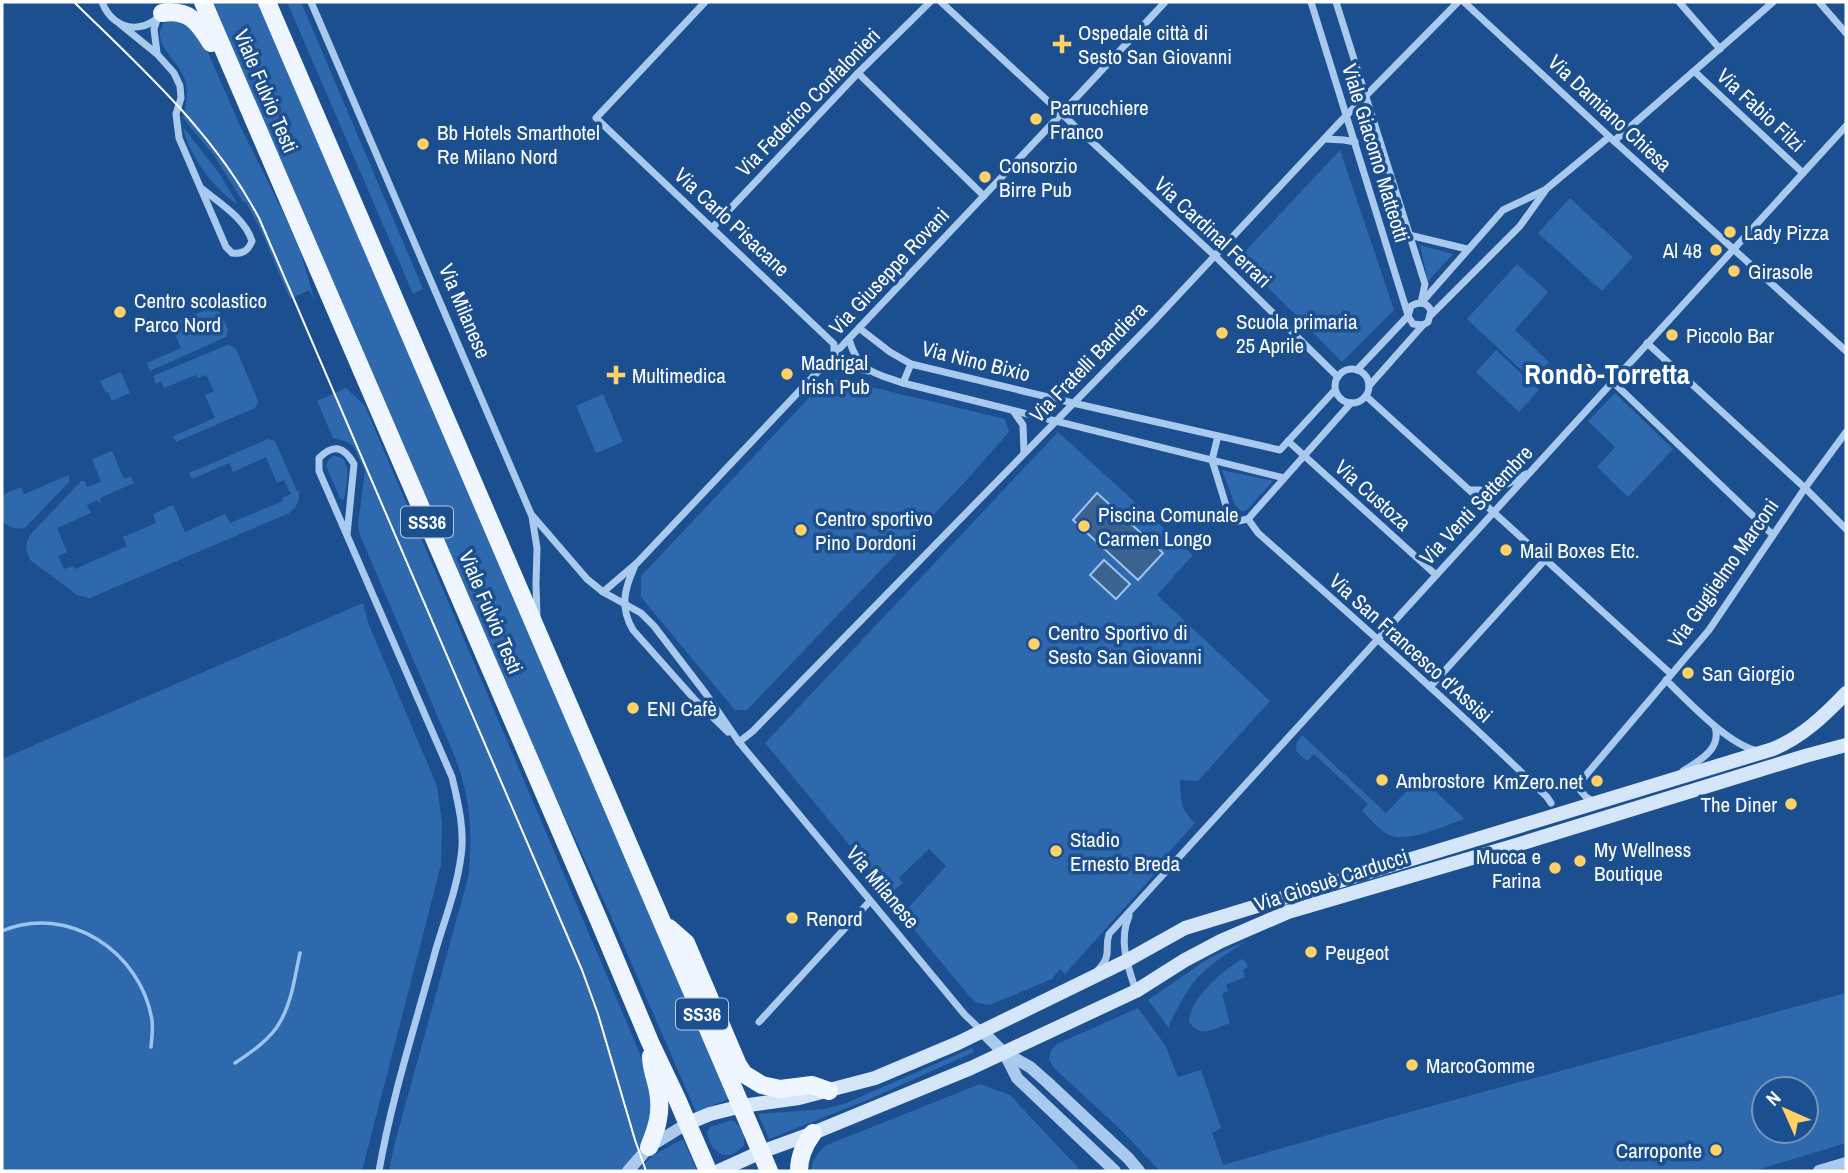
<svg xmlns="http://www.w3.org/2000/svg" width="1848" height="1173" viewBox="0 0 1848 1173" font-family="'Archivo Narrow',sans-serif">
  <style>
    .green { fill: #2e69ad; fill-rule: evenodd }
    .water { fill: #3c6290; stroke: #9cc4f0; stroke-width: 2 }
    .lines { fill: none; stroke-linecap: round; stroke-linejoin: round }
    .stream { stroke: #9cc4f0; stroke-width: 3.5 }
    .minor { stroke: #a9c9ee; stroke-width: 7 }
    .tertiary { stroke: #a9c9ee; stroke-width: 12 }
    .secondary { stroke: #d6e6fa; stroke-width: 14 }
    .primary { stroke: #f0f6ff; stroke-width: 18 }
    .tram { stroke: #fff; stroke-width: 2 }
    .poi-dot { fill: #ffd166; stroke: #1b4f8f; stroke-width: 2.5 }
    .labels { text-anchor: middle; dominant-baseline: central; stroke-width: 7; stroke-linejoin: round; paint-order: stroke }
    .shield { fill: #1b4f8f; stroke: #bbcadd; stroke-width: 2 }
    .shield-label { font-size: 19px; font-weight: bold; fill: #fff }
    .poi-label { font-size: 21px; fill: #fff; stroke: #1b4f8f; text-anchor: start }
    .street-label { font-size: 21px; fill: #fff; stroke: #1b4f8f }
    .district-label { font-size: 28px; font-weight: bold; fill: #fff; stroke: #1b4f8f }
  </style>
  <rect width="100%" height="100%" fill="#1b4f8f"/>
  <g class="green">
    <path d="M213 2H258L729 1099 696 1112 610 914 552 789Z"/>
    <path d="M287 2H301L423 289 413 294Z"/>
    <path d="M169 17 198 30 241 128 282 210 300 251 315 301 309 290 290 299 263 235 246 202H243L215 157 183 118C186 105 189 94 185 80 178 57 144 41 169 17Z"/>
    <path d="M183 127 219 173 238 205C214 189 188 155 183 127Z"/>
    <path d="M1340 150 1394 310 1342 362 1239 258Z"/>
    <path d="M1570 198 1633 257 1602 291 1538 233Z"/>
    <path d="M1420 245 1453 254 1428 281Z"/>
    <path d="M1517 264 1548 292 1515 330 1549 362 1532 380 1467 319Z"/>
    <path d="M217 305 228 330 226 337 150 371 147 363 181 348 171 324Z"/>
    <path d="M230 345 236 349 256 396C259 402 258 406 253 409L176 442 173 436 215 418 205 395 214 391 206 375 198 378 196 375 164 388 161 381 156 384 153 376 225 346Z"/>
    <path d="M1496 350 1539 390 1519 412 1476 372Z"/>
    <path d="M121 372 130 393 112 401 108 392 106 393 100 381Z"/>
    <path d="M838 379 1005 419 1009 432 963 484 747 710H735L641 597V576L822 384Z"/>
    <path d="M346 388 365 406 655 1089 647 1140 620 1171H389L394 1146 468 878C473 835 471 799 455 757L360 535 358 525 365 471 354 447 348 442 333 438 317 401Z"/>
    <path d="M1615 393 1673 449 1628 497 1597 467 1615 447 1588 421Z"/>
    <path d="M603 394 623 442 596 453 576 406Z"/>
    <path d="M1058 432 1193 555 1157 595 1270 701 1198 781 1180 780C1181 800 1180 809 1195 823L1168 853 1171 856 1065 974 1060 969 1052 979 990 1005 978 1003 972 999 902 915 946 866 929 849 899 878 903 883 890 894 765 743Z"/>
    <path d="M268 439 275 441 297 491H299C300 502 296 509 287 514L90 598 77 595 30 560 26 549 27 541 30 535 81 481H85L87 487 101 482 92 459 112 451 124 479 131 476 134 483 100 498 101 502 99 503 97 500 87 505 91 513 57 528 67 552 58 556 64 569 73 566 75 569 127 546 123 537 156 523 153 514 173 505 185 532 225 514 230 523 283 501 282 498 291 494 284 480 277 483 266 457 233 472 229 463 192 479 189 473Z"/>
    <path d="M333 456C355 456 346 485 344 500L340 498 326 466 329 459Z"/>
    <path d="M1222 470 1273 481 1246 511H1241L1235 505Z"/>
    <path d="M69 475V482L66 485 26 527C18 531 9 527 2 522V495L21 487 24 494Z"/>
    <path d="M363 603 369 625 437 786 442 823 441 865 362 1171H2V759Z"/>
    <path d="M1302 735 1386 813 1420 777 1465 819C1445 825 1404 846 1386 833 1377 828 1370 818 1362 811L1368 804 1314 754 1307 761 1296 751 1297 742Z"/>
    <path d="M1248 940C1227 954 1203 967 1189 989 1182 999 1176 1011 1170 1023L1169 1028 1148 1000 1209 958Z"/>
    <path d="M1242 959 1245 961 1248 967 1243 970 1245 977 1226 985 1228 991 1222 994 1230 1023C1213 1029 1202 1039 1189 1022 1190 998 1222 971 1242 959Z"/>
    <path d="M1846 993V1143L1754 1171H1160L1118 1127 1054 1068 1049 1059 1051 1050 1057 1044 1138 1008 1165 1045 1178 1077 1201 1070 1221 1128 1212 1133 1223 1165 1377 1121ZM1764 1089H1806V1131H1764Z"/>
    <path d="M972 1048 974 1052 870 1099 769 1139 758 1114 825 1109 846 1103Z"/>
    <path d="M980 1084 1010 1095 1081 1171H811C812 1160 818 1151 827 1145Z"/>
    <path d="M732 1120C741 1126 745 1134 744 1145 728 1164 711 1154 707 1132L710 1127Z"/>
    <path d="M683 1139 697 1171H638L652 1156Z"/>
  </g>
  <g class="water">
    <path d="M1097 493 1163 553 1138 580 1073 520Z"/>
    <path d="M1104 560 1130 584 1116 599 1090 575Z"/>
  </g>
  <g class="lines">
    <g class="stream">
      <path d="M2 931C68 903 141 952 152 1020 153 1028 152 1038 151 1047"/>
      <path d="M235 1063C250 1053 271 1039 280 1022 292 1002 295 975 300 953"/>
    </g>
    <g class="minor">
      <path d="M102 2C115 36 155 35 168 2"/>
      <path d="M311 2 531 514 587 579 603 592 641 613 654 626 706 694 739 742 965 1015 982 1031"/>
      <path d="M705 2 596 118 834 344V354"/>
      <path d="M941 2 1215 256 1338 377"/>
      <path d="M1311 2 1408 315"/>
      <path d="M1336 2 1425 284 1421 303"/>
      <path d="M1464 2 1614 141 1846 351"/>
      <path d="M1679 2 1720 49"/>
      <path d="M1819 2 1846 33"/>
      <path d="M120 24 157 54 174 73 180 86 181 98 176 114 179 138 226 247 232 253C243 254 248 251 252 241 245 218 218 202 201 188"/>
      <path d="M157 53 154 29 157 20"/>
      <path d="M1695 72 1803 173"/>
      <path d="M858 73 984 196"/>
      <path d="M1325 139 1344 140 1355 142"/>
      <path d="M1614 141 1773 2"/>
      <path d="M713 227 858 73 930 2"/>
      <path d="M1409 235 1467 249"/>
      <path d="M1422 302 1503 210 1545 190 1609 137"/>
      <path d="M1431 315 1520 226 1545 191"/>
      <path d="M859 328 890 352 911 364 1073 403 1280 450 1335 390"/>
      <path d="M849 339C858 372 874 373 903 383L1284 478"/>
      <path d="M1647 343 1805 488 1846 529"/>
      <path d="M834 354 848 367 868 371"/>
      <circle cx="1352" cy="386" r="17"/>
      <path d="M1357 370 1408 316 1411 306C1420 301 1427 302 1431 311L1428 322 1423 325 1413 324 1408 316"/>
      <path d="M1613 382 1773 535"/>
      <path d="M903 383 911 364"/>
      <path d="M1369 386 1423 325"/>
      <path d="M1366 396 1671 674"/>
      <path d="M1014 412 1023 425 1024 453"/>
      <path d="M1218 436 1212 460 1228 512 1238 521 1248 519 1351 403"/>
      <path d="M1288 441 1436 575"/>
      <path d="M1470 490C1497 491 1503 487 1526 474"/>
      <path d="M532 517 537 548 536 584 537 617"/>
      <path d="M1248 519 1258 533C1356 620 1454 706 1547 797L1551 803"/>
      <path d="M347 535 354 464C344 447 334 443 319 458V471L452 777C458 802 465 830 461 856 457 888 445 919 436 949 416 1023 392 1096 379 1171"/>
      <path d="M634 568C624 590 620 608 633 630L696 701 728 732"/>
      <path d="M603 592 637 563 1048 128 1165 2"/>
      <path d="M1666 680C1688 701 1729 746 1759 751"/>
      <path d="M1430 687 1545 560"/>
      <path d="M739 742 753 731 1152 323 1339 123 1458 2"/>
      <path d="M1683 771C1699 761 1722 749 1715 727"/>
      <path d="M1593 801 1586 797 1580 790 1581 781 1709 630 1805 488 1846 432"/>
      <path d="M1129 916C1118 941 1128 967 1136 991"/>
      <path d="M1098 970C1113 954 1104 950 1109 934L1846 126"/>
      <path d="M759 1022 870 901"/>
    </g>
    <g class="tertiary">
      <path d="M982 1031 1003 1052 1030 1067 1047 1082 1128 1158 1139 1171"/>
      <path d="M1004 1052 1017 1078 1115 1171"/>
      <path d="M628 1171 649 1147 688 1123"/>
      <path d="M1819 1171 1846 1163"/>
    </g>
    <g class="secondary">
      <path d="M688 1123 710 1114 742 1106 799 1098 875 1078 958 1043 1126 961 1185 928 1773 749C1802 737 1824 716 1846 693"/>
      <path d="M719 1171 761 1152 813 1133 971 1068 1136 991 1185 960 1221 941 1288 912 1513 846 1805 756 1846 745"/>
    </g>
    <g class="primary">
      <path d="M203 2 600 923 650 1042 677 1099 708 1171"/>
      <path d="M267 2 769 1171"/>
      <path d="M162 13C189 9 198 22 211 43"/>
      <path d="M669 928 686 943 738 1065 744 1074 762 1085 780 1089 812 1085 829 1091"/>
      <path d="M649 1147C657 1128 662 1112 658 1091 656 1079 651 1069 651 1056"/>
      <path d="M799 1171C799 1156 804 1145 813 1133"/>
    </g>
    <path class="tram" d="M74 2C143 70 213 131 259 218L582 970 598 1014 635 1140 646 1171"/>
  </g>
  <g class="poi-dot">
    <path d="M1058.5 33.5h7v7h7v7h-7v7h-7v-7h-7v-7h7z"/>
    <circle cx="1036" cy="119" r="7"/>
    <circle cx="423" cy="144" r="7"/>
    <circle cx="985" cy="177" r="7"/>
    <circle cx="1730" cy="232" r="7"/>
    <circle cx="1716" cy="250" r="7"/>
    <circle cx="1734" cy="271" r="7"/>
    <circle cx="120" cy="312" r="7"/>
    <circle cx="1222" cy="333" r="7"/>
    <circle cx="1672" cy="335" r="7"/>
    <circle cx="787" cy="374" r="7"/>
    <path d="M612.5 364.5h7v7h7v7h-7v7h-7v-7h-7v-7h7z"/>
    <circle cx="1084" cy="526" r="7"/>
    <circle cx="801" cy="530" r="7"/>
    <circle cx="1506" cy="550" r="7"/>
    <circle cx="1034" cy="644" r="7"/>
    <circle cx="1688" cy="673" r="7"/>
    <circle cx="633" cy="708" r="7"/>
    <circle cx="1382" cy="780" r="7"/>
    <circle cx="1597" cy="781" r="7"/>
    <circle cx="1791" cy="804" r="7"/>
    <circle cx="1056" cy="851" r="7"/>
    <circle cx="1580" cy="861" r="7"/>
    <circle cx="1555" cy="868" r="7"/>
    <circle cx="792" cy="918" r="7"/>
    <circle cx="1311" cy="952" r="7"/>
    <circle cx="1412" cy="1065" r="7"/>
    <circle cx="1716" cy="1150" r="7"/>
  </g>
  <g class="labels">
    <g class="shield">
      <rect x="401" y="506.5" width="52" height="31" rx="5"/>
      <rect x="676" y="998.5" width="52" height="31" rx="5"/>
    </g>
    <g class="shield-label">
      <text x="427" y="522">SS36</text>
      <text x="702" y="1014">SS36</text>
    </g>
    <g class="poi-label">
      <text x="1078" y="32">Ospedale città di<tspan x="1078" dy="24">Sesto San Giovanni</tspan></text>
      <text x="1050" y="107">Parrucchiere<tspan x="1050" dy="24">Franco</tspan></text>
      <text x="437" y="132">Bb Hotels Smarthotel<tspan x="437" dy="24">Re Milano Nord</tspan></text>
      <text x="999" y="165">Consorzio<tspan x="999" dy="24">Birre Pub</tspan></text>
      <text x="1744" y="232">Lady Pizza</text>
      <text x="1702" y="250" text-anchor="end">Al 48</text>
      <text x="1748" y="271">Girasole</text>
      <text x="134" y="300">Centro scolastico<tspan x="134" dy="24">Parco Nord</tspan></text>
      <text x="1236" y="321">Scuola primaria<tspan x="1236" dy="24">25 Aprile</tspan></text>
      <text x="1686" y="335">Piccolo Bar</text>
      <text x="801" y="362">Madrigal<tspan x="801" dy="24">Irish Pub</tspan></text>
      <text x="632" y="375">Multimedica</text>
      <text x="1098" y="514">Piscina Comunale<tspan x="1098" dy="24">Carmen Longo</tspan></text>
      <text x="815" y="518">Centro sportivo<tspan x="815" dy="24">Pino Dordoni</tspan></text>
      <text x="1520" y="550">Mail Boxes Etc.</text>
      <text x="1048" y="632">Centro Sportivo di<tspan x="1048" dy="24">Sesto San Giovanni</tspan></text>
      <text x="1702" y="673">San Giorgio</text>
      <text x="647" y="708">ENI Cafè</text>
      <text x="1396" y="780">Ambrostore</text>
      <text x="1583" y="781" text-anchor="end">KmZero.net</text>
      <text x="1777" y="804" text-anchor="end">The Diner</text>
      <text x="1070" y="839">Stadio<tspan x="1070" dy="24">Ernesto Breda</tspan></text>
      <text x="1594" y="849">My Wellness<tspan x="1594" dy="24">Boutique</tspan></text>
      <text x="1541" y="856" text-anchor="end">Mucca e<tspan x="1541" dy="24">Farina</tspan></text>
      <text x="806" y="918">Renord</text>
      <text x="1325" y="952">Peugeot</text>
      <text x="1426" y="1065">MarcoGomme</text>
      <text x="1702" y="1150" text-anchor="end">Carroponte</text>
    </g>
    <g class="street-label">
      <text transform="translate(266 91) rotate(67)">Viale Fulvio Testi</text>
      <text transform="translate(808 102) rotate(-46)">Via Federico Confalonieri</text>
      <text transform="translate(1761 110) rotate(43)">Via Fabio Filzi</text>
      <text transform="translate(1610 113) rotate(43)">Via Damiano Chiesa</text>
      <text transform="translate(1376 153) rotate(73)">Viale Giacomo Matteotti</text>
      <text transform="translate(732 222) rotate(43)">Via Carlo Pisacane</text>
      <text transform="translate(1213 232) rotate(43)">Via Cardinal Ferrari</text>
      <text transform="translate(889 271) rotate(-47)">Via Giuseppe Rovani</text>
      <text transform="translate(465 311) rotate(67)">Via Milanese</text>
      <text transform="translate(976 361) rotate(14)">Via Nino Bixio</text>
      <text transform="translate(1088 362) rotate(-46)">Via Fratelli Bandiera</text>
      <text transform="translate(1373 495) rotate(42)">Via Custoza</text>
      <text transform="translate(1476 505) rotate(-47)">Via Venti Settembre</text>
      <text transform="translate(1723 573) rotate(-55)">Via Guglielmo Marconi</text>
      <text transform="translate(491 612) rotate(67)">Viale Fulvio Testi</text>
      <text transform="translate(1411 648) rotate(42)">Via San Francesco d'Assisi</text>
      <text transform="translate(1331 880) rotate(-18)">Via Giosuè Carducci</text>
      <text transform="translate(883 887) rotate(50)">Via Milanese</text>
    </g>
    <g class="district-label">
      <text x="1607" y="374">Rondò-Torretta</text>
    </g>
  </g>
  <rect width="1848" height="1173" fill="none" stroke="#ffffff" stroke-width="7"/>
  <g transform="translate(1785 1110) rotate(315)"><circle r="33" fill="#1b4f8f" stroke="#7695bc" stroke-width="2"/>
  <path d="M0-5L12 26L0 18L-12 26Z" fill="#ffd166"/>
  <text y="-10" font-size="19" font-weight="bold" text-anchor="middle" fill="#ffffff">N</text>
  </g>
</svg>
